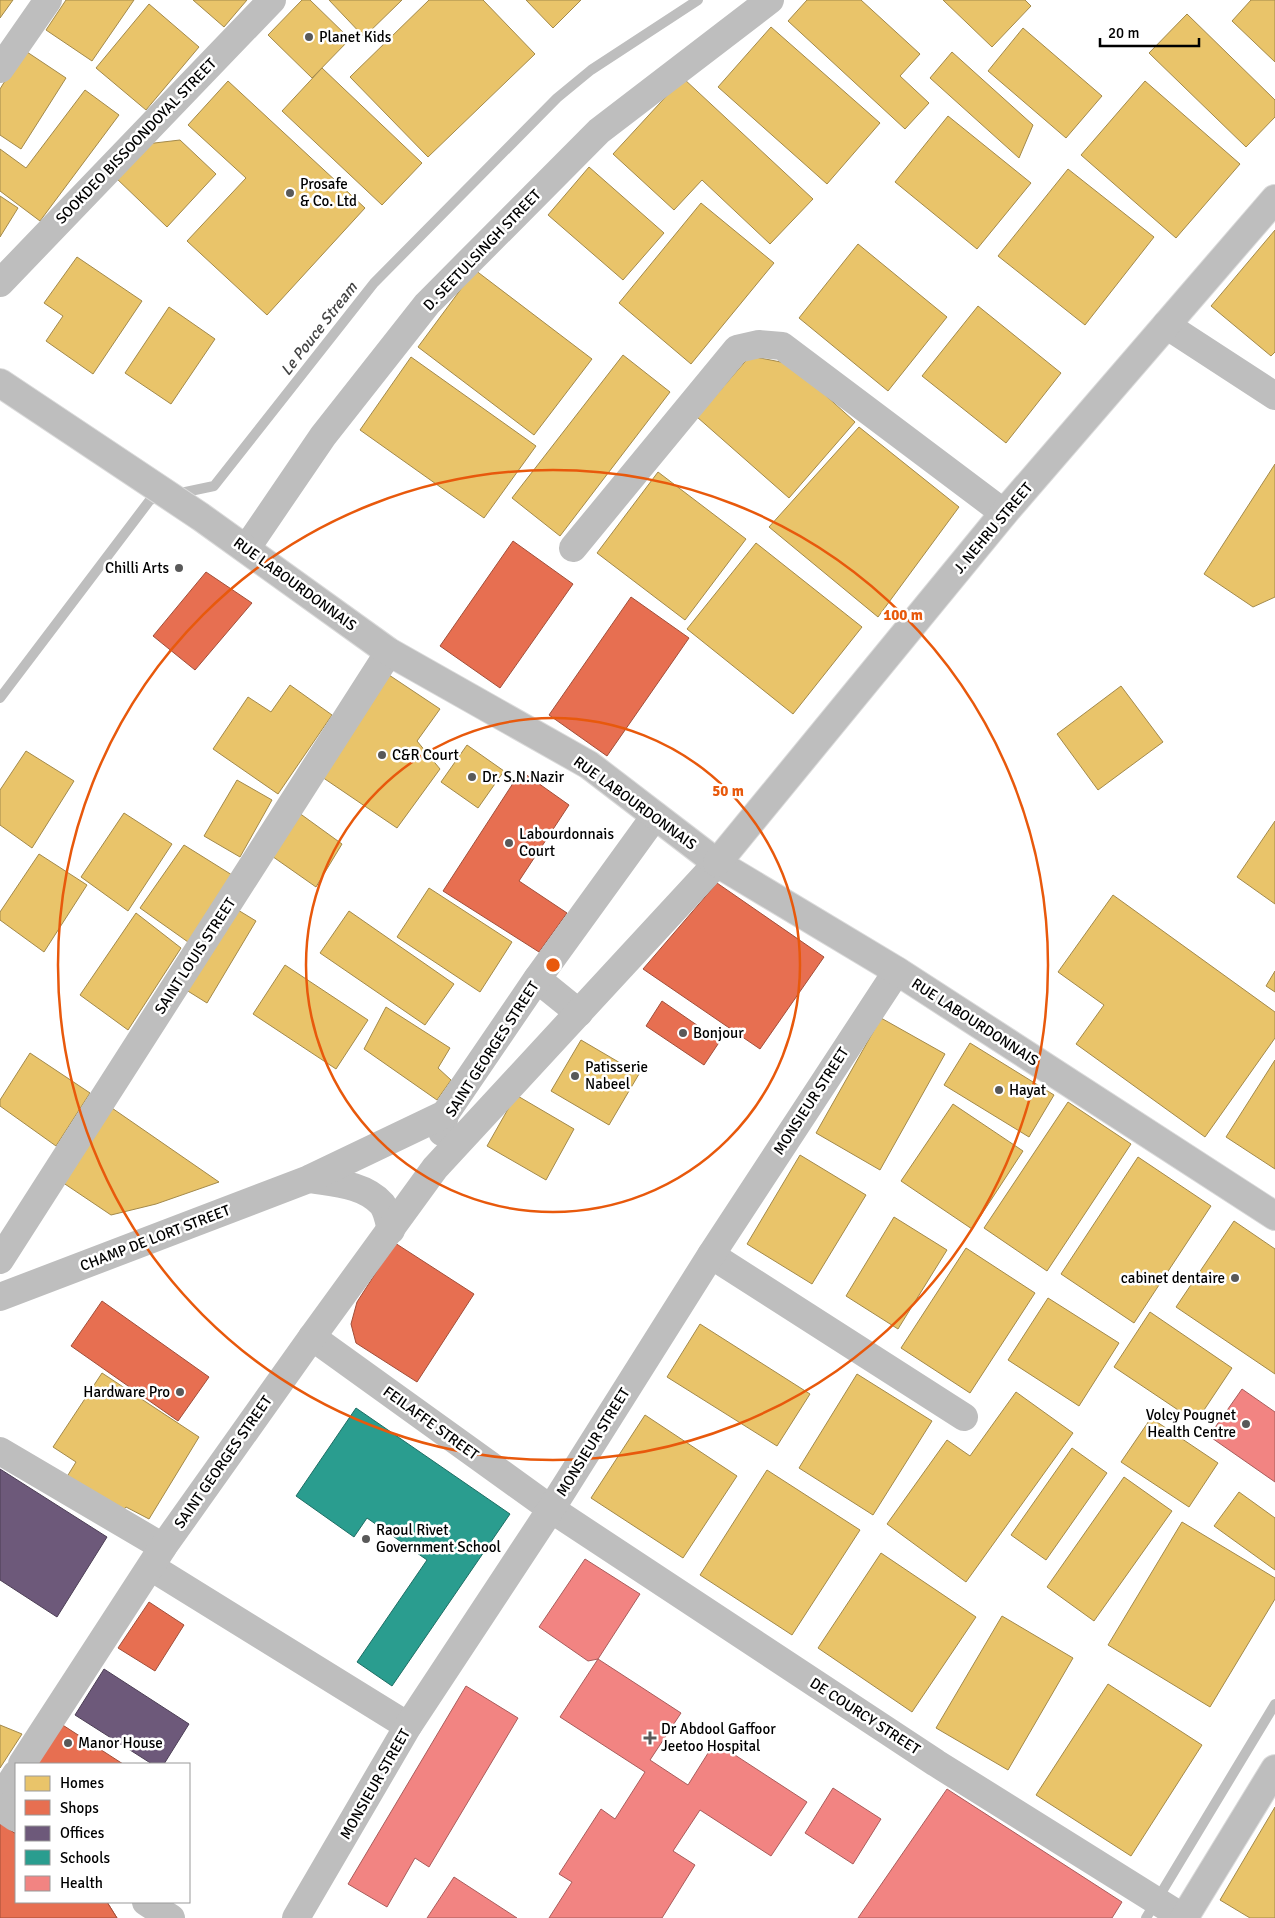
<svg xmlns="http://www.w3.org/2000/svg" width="1275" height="1918" viewBox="0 0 1275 1918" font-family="Signika,sans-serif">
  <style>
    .homes { fill: #e9c46a; stroke: #a3894a }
    .shops { fill: #e76f51; stroke: #a24e39 }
    .offices { fill: #6d597a; stroke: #4c3e55 }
    .schools { fill: #2a9d8f; stroke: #1d6e64 }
    .health { fill: #f28482; stroke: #a95c5b }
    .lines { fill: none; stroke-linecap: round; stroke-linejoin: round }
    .stream { stroke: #bebebe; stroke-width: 10 }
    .major-casing { stroke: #dbdbdb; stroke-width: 30 }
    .minor { stroke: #bebebe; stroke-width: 28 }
    .major { stroke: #bebebe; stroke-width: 28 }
    .ring { fill: none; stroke: #e8590c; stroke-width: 2.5 }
    .poi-dot { fill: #595959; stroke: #fff; stroke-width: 2 }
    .labels { text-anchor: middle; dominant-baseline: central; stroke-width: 5; stroke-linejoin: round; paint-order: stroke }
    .poi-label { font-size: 15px; fill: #000; stroke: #fff; text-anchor: start }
    .street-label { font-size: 15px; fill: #000; stroke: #fff }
    .water-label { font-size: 16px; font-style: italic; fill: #434343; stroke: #fff }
    .centre { fill: #e8590c; stroke: #fff; stroke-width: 2.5 }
    .ring-label { font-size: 15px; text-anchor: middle; font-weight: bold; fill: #e8590c; stroke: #fff; stroke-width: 5; stroke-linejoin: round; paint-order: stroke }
  </style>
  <rect width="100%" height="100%" fill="#fff"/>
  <g class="homes">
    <path d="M0 0H13L0 18Z"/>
    <path d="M66 0H134L92 61 46 30Z"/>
    <path d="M193 0H247L224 27Z"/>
    <path d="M302 0H310L350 39 312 78 268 35Z"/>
    <path d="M329 0H402L364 37Z"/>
    <path d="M429 0H483L535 54 428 157 350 77Z"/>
    <path d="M526 0H581L553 28Z"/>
    <path d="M807 0H861L920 54 900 76 929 103 905 129 788 21Z"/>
    <path d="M943 0H1025L1031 6 992 47Z"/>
    <path d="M1251 0H1275V62L1232 21Z"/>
    <path d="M149 4 199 47 146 110 96 68Z"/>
    <path d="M1187 14 1275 100V117L1246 147 1149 53Z"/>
    <path d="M771 27 880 123 827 184 718 87Z"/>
    <path d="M1023 28 1102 96 1066 138 988 71Z"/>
    <path d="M24 50 66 78 21 149 0 135V89Z"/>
    <path d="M952 52 1033 125 1019 158 930 78Z"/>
    <path d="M322 68 422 163 382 205 282 111Z"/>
    <path d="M683 78 813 199 770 244 702 180 674 210 613 154Z"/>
    <path d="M228 81 365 208 267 315 187 241 246 178 188 125Z"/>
    <path d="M1145 81 1240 164 1176 238 1081 155Z"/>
    <path d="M85 90 119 115 40 221 0 191V149L26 168Z"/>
    <path d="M948 116 1031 183 977 249 895 182Z"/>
    <path d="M180 140 216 174 167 227 115 177 146 144Z"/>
    <path d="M589 167 664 233 623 280 548 215Z"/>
    <path d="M1068 169 1154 237 1085 325 998 256Z"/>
    <path d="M0 196 18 208 0 237Z"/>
    <path d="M701 203 774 263 691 364 619 303Z"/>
    <path d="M1275 230V352L1271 356 1211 306Z"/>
    <path d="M858 244 947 317 888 391 799 318Z"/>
    <path d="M77 257 142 301 93 374 46 341 63 316 44 303Z"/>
    <path d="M475 270 592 359 534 435 418 347Z"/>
    <path d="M978 306 1061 373 1006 443 922 376Z"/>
    <path d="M169 307 215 339 171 404 125 373Z"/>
    <path d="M623 355 670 392 560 536 512 498Z"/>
    <path d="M750 356 791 364 855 422 789 498 697 417Z"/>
    <path d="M411 357 536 446 484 518 360 430Z"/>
    <path d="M859 427 959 507 878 617 769 527Z"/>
    <path d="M1275 464V597L1253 607 1204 574Z"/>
    <path d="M658 472 746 539 685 620 597 553Z"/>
    <path d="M756 543 862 627 793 714 687 629Z"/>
    <path d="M386 673 440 709 417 741 440 769 397 828 322 777Z"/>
    <path d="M290 685 332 715 278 794 213 749 248 697 271 712Z"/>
    <path d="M1121 686 1163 742 1098 790 1057 734Z"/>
    <path d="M467 745 504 771 478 808 441 782Z"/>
    <path d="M26 751 74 781 32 848 0 825V790Z"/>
    <path d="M237 780 272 800 240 857 204 836Z"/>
    <path d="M295 810 342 844 316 887 269 854Z"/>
    <path d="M124 813 172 844 128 911 81 877Z"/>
    <path d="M1275 821V904L1237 877Z"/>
    <path d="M184 845 232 875 188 942 140 908Z"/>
    <path d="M39 854 87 885 44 952 0 920V912Z"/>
    <path d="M429 888 512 942 480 992 397 937Z"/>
    <path d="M1113 895 1275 1012V1038L1205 1137 1076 1044 1104 1005 1058 972Z"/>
    <path d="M233 907 256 921 207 1003 183 988Z"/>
    <path d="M349 911 454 984 425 1025 320 953Z"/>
    <path d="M136 913 181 948 128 1030 80 995Z"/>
    <path d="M285 965 368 1020 336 1069 253 1014Z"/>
    <path d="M1275 971V992L1266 986Z"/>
    <path d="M386 1007 450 1048 438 1068 451 1080 437 1100 364 1049Z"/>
    <path d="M881 1018 945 1054 880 1170 816 1133Z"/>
    <path d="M581 1040 639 1074 609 1125 551 1091Z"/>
    <path d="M970 1043 1054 1095 1029 1137 944 1085Z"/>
    <path d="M30 1053 90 1093 56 1146 0 1106V1100Z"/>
    <path d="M1275 1060V1169L1226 1137Z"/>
    <path d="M516 1095 574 1129 546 1180 487 1146Z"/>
    <path d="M1068 1102 1131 1144 1047 1271 984 1228Z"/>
    <path d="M953 1104 1023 1151 972 1229 901 1181Z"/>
    <path d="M109 1106 219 1182 156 1204 111 1215 56 1178Z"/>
    <path d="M800 1155 866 1195 812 1284 747 1244Z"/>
    <path d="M1138 1157 1211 1206 1134 1323 1061 1274Z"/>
    <path d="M894 1217 947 1250 898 1329 846 1296Z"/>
    <path d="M1234 1221 1275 1249V1374L1176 1307Z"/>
    <path d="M966 1248 1035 1293 970 1393 901 1348Z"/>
    <path d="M1048 1298 1119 1343 1079 1406 1008 1360Z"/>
    <path d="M1150 1312 1232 1368 1196 1422 1114 1367Z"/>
    <path d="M700 1324 810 1394 777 1446 667 1377Z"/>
    <path d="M102 1373 199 1437 149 1519 126 1507 115 1520 65 1480 76 1462 53 1447Z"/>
    <path d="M857 1374 932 1421 873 1515 799 1468Z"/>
    <path d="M1016 1392 1073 1433 966 1582 887 1524 947 1440 970 1456Z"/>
    <path d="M645 1415 737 1476 683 1558 591 1498Z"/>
    <path d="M1151 1418 1218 1463 1189 1507 1121 1462Z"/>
    <path d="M1072 1448 1107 1473 1046 1560 1011 1535Z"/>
    <path d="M767 1470 860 1530 792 1635 700 1575Z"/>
    <path d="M1124 1477 1172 1511 1094 1621 1047 1587Z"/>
    <path d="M1239 1492 1275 1518V1570L1214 1526Z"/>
    <path d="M1182 1522 1275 1578V1599L1210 1707 1108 1645Z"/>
    <path d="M881 1553 976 1617 912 1712 818 1648Z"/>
    <path d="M1002 1616 1073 1658 1008 1770 936 1728Z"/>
    <path d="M1108 1684 1202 1745 1131 1856 1036 1795Z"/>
    <path d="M0 1725 22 1734 0 1768Z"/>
    <path d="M1275 1807V1918H1250L1220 1900Z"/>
  </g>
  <g class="shops">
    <path d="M513 541 573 584 500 688 440 646Z"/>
    <path d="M206 572 252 603 195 670 153 636Z"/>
    <path d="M631 597 689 638 607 756 549 715Z"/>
    <path d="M521 771 569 805 519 881 567 913 539 952 443 891Z"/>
    <path d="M717 883 824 957 760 1049 643 969Z"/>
    <path d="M662 1001 720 1041 704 1065 646 1026Z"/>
    <path d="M395 1243 474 1294 417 1382 356 1343 351 1324 357 1302Z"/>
    <path d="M102 1301 209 1377 178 1421 71 1346Z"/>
    <path d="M149 1602 184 1625 155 1671 118 1648Z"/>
    <path d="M58 1722 123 1764H31Z"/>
    <path d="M0 1823 16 1834V1902H107L117 1918H0Z"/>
    <path d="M0 1823 16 1834V1902H107L117 1918H0Z"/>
  </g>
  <g class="offices">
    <path d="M0 1469 107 1537 57 1617 0 1580Z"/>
    <path d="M104 1669 189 1724 164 1764H152L75 1715Z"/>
  </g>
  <path class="schools" d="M356 1408 510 1514 392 1686 357 1662 427 1560 367 1518 354 1537 296 1496Z"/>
  <g class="health">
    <path d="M1242 1389 1275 1412V1482L1209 1436Z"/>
    <path d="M585 1559 640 1594 598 1659 588 1661 539 1627Z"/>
    <path d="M598 1659 681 1713 650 1760 688 1785 715 1742 807 1802 771 1856 700 1810 673 1851 695 1865 662 1918H549L572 1882 559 1874 601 1809 615 1819 645 1772 560 1717Z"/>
    <path d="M466 1686 518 1718 429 1867 415 1858 387 1907 348 1884Z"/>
    <path d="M833 1788 881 1819 853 1864 805 1833Z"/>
    <path d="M947 1789 1122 1902 1112 1918H858Z"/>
    <path d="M454 1877 517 1918H427Z"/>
  </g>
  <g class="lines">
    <g class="stream">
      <path d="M176 494 214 486 374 283 557 98 591 70 698 0"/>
      <path d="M0 698 150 500 162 497"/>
      <path d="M1146 1918 1275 1704"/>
    </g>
    <defs>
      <g id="major">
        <path d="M0 383 201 517 389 652 589 765 717 863 897 971 1275 1216"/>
        <path d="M717 863 1004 513 1275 199"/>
        <path d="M1184 1918 1275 1769"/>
      </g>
    </defs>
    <use href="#major" class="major-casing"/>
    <g class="minor">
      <path d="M0 69 48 0"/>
      <path d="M0 283 272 0"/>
      <path d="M1166 325 1275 396"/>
      <path d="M573 548 737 349 759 344 782 346 1004 513"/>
      <path d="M246 549 323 436 427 304 599 131 770 0"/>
      <path d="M537 979 579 1013"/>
      <path d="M442 1132 445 1114 537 979 655 816"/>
      <path d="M309 1179C334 1183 364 1184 382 1204 387 1210 389 1222 391 1230"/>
      <path d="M711 1255 964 1417"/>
      <path d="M0 1260 389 652"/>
      <path d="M0 1297 309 1179 445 1114"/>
      <path d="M312 1337 551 1509 936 1763 1184 1918"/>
      <path d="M0 1451 163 1547"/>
      <path d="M151 1567 408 1726"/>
      <path d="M22 1764 163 1547 312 1337 435 1168 717 863"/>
      <path d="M0 1799 16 1774"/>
      <path d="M0 1807 16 1818"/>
      <path d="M146 1902 171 1918"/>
      <path d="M296 1918 408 1726 551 1509 711 1255 897 971"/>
    </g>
    <use href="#major" class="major"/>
  </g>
  <g class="ring">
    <circle cx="553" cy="965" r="247"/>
    <circle cx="553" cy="965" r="495"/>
  </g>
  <g class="poi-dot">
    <circle cx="309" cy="37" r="5"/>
    <circle cx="290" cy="193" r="5"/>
    <circle cx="179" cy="568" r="5"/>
    <circle cx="382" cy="755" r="5"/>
    <circle cx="472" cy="777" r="5"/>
    <circle cx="509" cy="843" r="5"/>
    <circle cx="683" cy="1033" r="5"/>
    <circle cx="575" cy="1076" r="5"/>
    <circle cx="999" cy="1090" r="5"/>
    <circle cx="1235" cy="1278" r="5"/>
    <circle cx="180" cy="1392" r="5"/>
    <circle cx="1246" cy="1424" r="5"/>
    <circle cx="366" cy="1539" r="5"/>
    <path d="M647.5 1730.5h5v5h5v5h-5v5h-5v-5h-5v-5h5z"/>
    <circle cx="68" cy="1743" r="5"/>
  </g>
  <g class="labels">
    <g class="poi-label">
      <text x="319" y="37">Planet Kids</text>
      <text x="300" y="184">Prosafe<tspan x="300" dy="17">&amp; Co. Ltd</tspan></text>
      <text x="169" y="568" text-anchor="end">Chilli Arts</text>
      <text x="392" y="755">C&amp;R Court</text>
      <text x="482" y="777">Dr. S.N.Nazir</text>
      <text x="519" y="834">Labourdonnais<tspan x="519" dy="17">Court</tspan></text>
      <text x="693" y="1033">Bonjour</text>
      <text x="585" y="1067">Patisserie<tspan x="585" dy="17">Nabeel</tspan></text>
      <text x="1009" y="1090">Hayat</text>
      <text x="1225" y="1278" text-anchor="end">cabinet dentaire</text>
      <text x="170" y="1392" text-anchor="end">Hardware Pro</text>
      <text x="1236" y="1415" text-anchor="end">Volcy Pougnet<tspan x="1236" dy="17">Health Centre</tspan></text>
      <text x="376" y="1530">Raoul Rivet<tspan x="376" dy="17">Government School</tspan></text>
      <text x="661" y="1729">Dr Abdool Gaffoor<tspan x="661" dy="17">Jeetoo Hospital</tspan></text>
      <text x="78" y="1743">Manor House</text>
    </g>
    <g class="street-label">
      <text transform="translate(136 141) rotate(-46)">SOOKDEO BISSOONDOYAL STREET</text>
      <text transform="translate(482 250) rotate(-46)">D. SEETULSINGH STREET</text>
      <text transform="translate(993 528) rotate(-50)">J. NEHRU STREET</text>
      <text transform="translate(295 584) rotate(36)">RUE LABOURDONNAIS</text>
      <text transform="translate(635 803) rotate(36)">RUE LABOURDONNAIS</text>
      <text transform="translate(195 956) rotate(-57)">SAINT LOUIS STREET</text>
      <text transform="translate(975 1022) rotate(33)">RUE LABOURDONNAIS</text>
      <text transform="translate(492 1049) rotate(-57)">SAINT GEORGES STREET</text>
      <text transform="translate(811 1101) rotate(-57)">MONSIEUR STREET</text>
      <text transform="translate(155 1238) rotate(-21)">CHAMP DE LORT STREET</text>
      <text transform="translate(431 1423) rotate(36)">FEILAFFE STREET</text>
      <text transform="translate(593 1442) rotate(-58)">MONSIEUR STREET</text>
      <text transform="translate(223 1462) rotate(-55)">SAINT GEORGES STREET</text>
      <text transform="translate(865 1716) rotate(33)">DE COURCY STREET</text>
      <text transform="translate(375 1784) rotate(-60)">MONSIEUR STREET</text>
    </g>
    <g class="water-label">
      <text transform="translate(319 329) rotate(-52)">Le Pouce Stream</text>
    </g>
  </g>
  <circle cx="553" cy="965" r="8" class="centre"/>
  <g class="ring-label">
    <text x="903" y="620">100 m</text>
    <text x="728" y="796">50 m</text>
  </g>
  <rect x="15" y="1763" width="175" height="140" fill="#ffffff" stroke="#999999"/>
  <rect x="25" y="1776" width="25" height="15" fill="#e9c46a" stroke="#999999"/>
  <text x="60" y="1788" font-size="15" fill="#000000">Homes</text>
  <rect x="25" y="1800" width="25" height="15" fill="#e76f51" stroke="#999999"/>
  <text x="60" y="1813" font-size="15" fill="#000000">Shops</text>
  <rect x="25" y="1826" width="25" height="15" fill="#6d597a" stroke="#999999"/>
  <text x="60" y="1838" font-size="15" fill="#000000">Offices</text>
  <rect x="25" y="1850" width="25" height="15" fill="#2a9d8f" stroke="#999999"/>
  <text x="60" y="1863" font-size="15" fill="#000000">Schools</text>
  <rect x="25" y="1876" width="25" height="15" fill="#f28482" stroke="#999999"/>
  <text x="60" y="1888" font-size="15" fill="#000000">Health</text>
  <path d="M1100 38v8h99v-8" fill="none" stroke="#000000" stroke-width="2.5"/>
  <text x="1108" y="38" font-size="15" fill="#000000" stroke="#ffffff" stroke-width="4" paint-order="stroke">20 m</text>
</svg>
